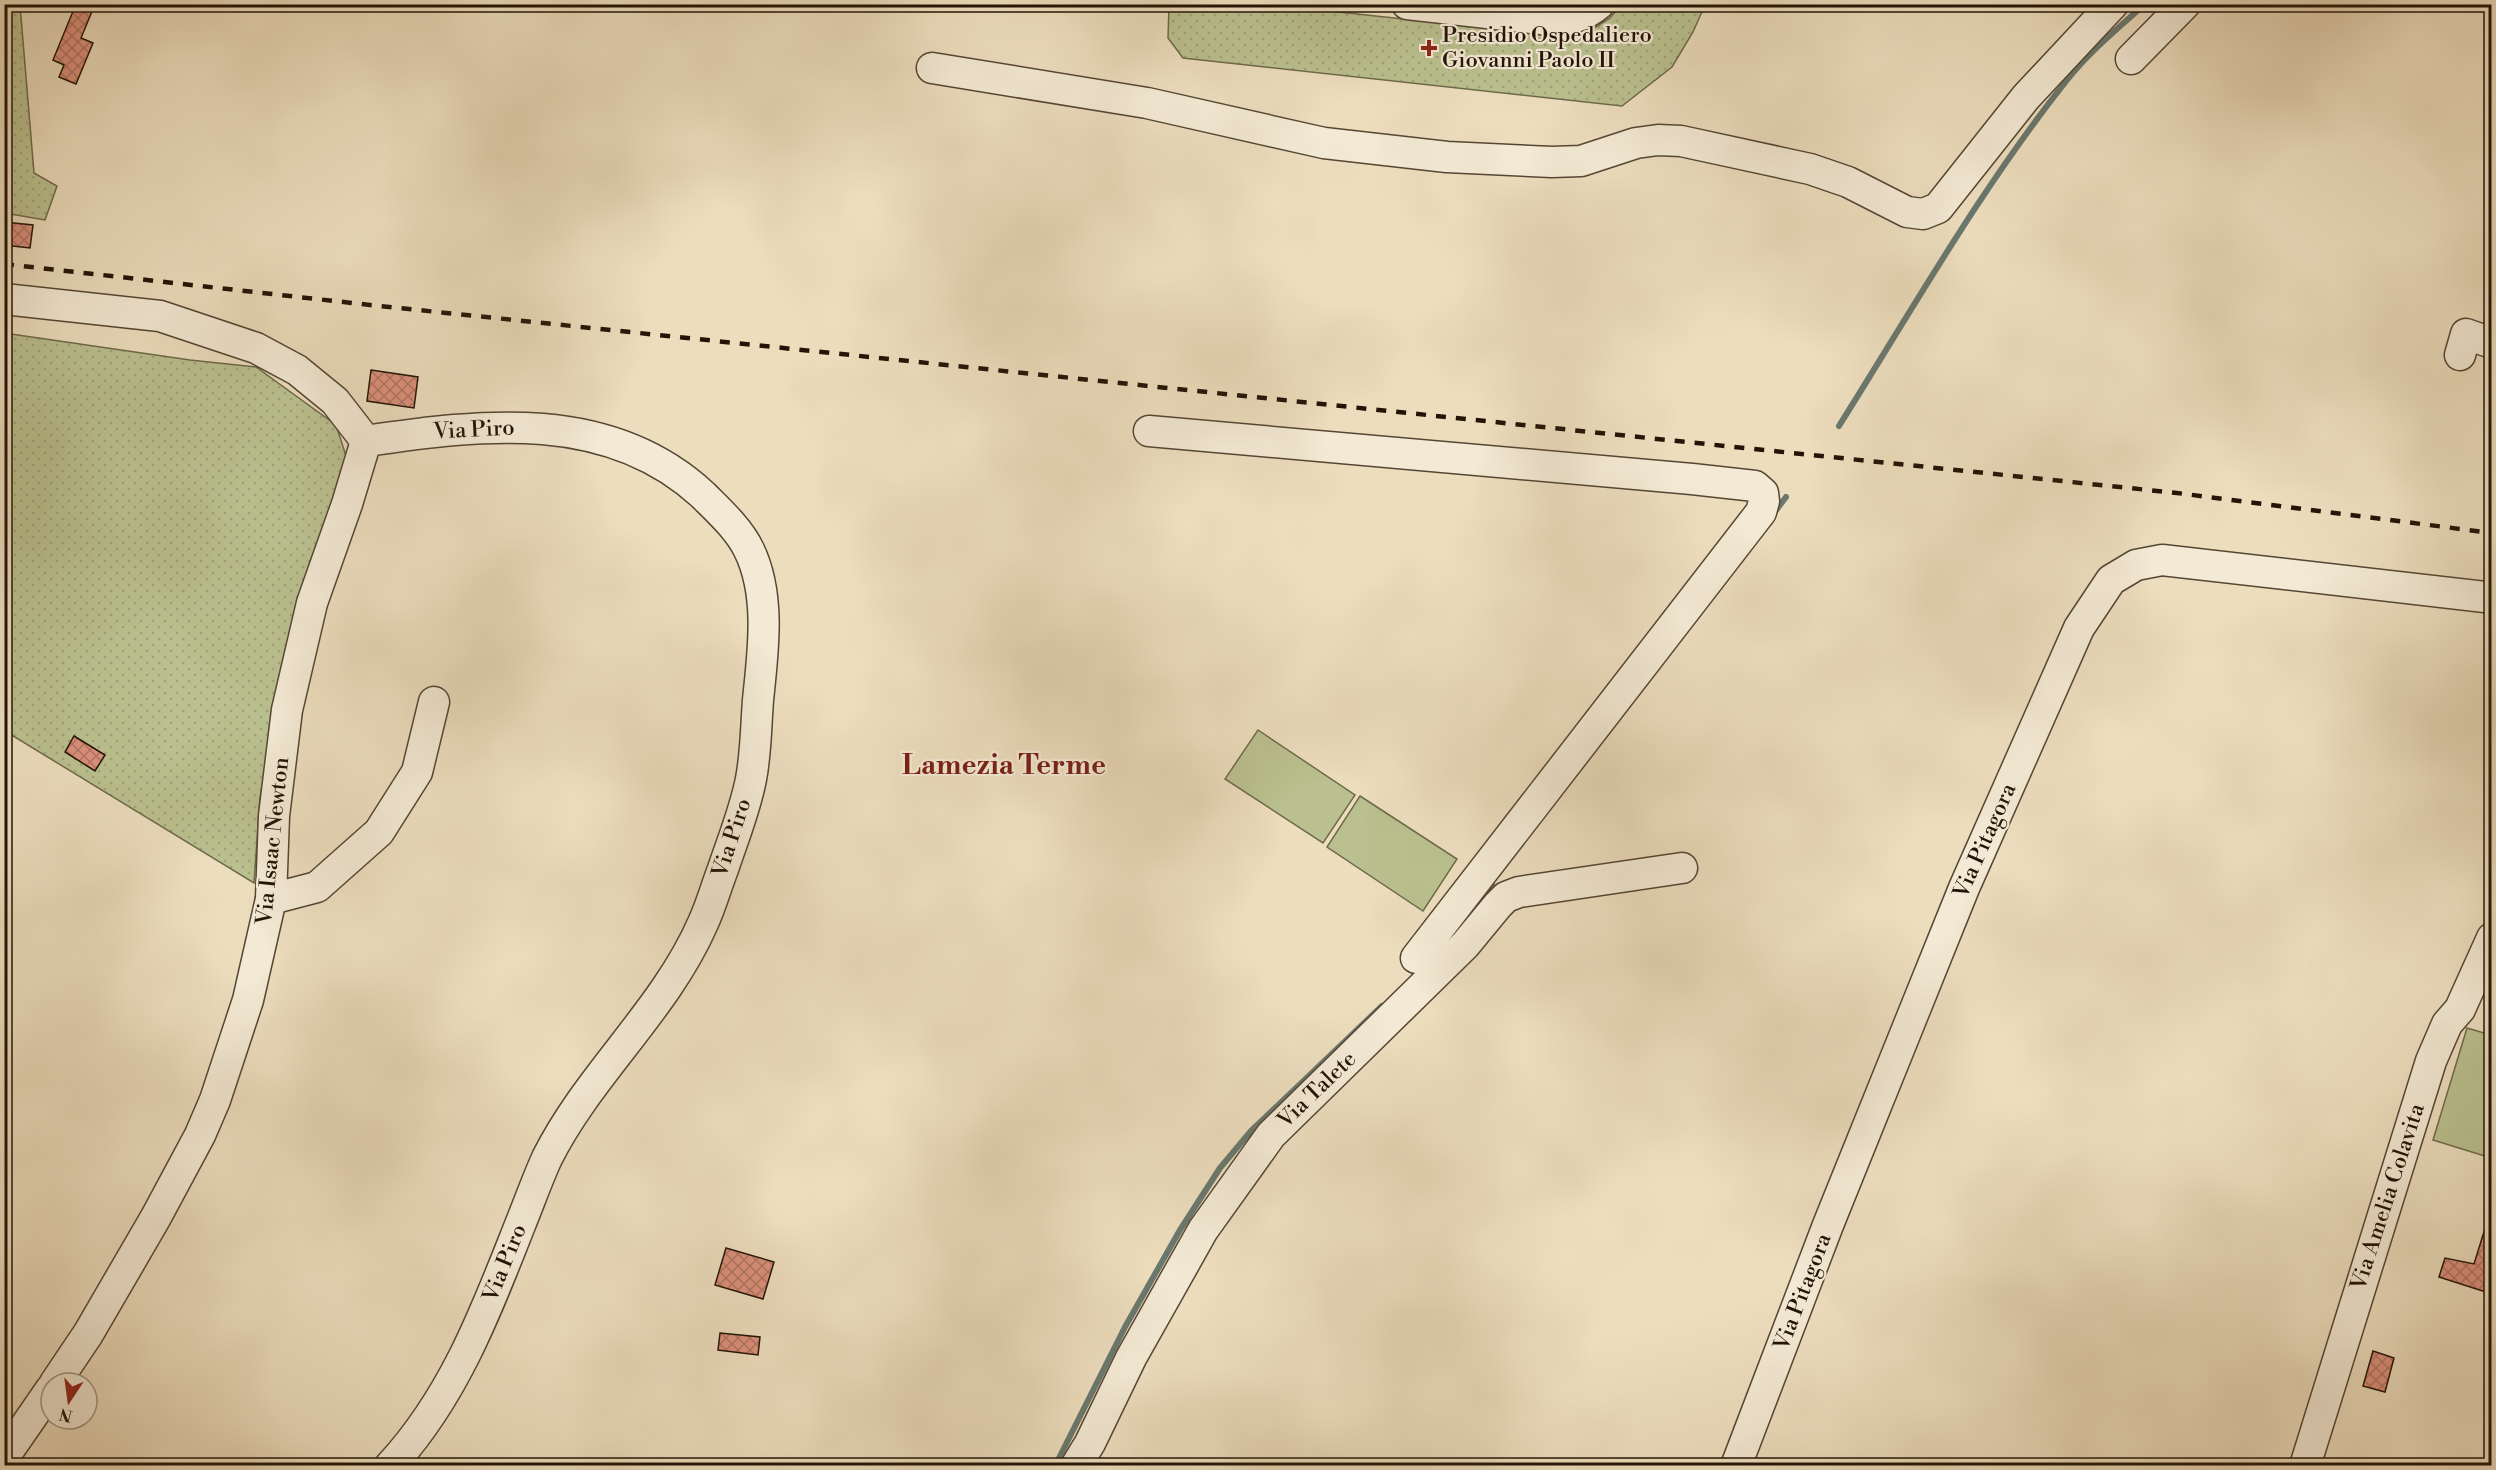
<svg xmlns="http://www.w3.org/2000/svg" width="2496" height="1470" viewBox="0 0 2496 1470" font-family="'Libre Bodoni',serif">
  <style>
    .grass { fill: url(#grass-dots); stroke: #6e6a4b; stroke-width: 1.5 }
    .pitch { fill: #bac08f; stroke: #6e6a4b; stroke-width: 1.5 }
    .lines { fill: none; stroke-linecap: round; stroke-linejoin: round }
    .stream { stroke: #6a786e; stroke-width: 6 }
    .building { fill: url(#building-cross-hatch); stroke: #231407; stroke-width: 1.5 }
    .minor-casing { stroke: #554634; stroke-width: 33 }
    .minor { stroke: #f3e9d4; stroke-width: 30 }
    .rail { stroke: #231407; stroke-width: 4.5; stroke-dasharray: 10 10; stroke-linecap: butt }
    .poi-dot { fill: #8f2418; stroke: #f3e9d4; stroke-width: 2 }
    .labels { text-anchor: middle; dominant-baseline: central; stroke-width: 4.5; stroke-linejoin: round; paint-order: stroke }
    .poi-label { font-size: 22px; fill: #231407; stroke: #f3e9d4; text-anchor: start }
    .street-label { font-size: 22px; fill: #231407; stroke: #f3e9d4 }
    .district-label { font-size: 28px; font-weight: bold; fill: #7a1f14; stroke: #f3e9d4 }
  </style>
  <defs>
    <pattern id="grass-dots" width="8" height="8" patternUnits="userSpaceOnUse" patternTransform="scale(1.5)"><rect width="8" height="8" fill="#bac08f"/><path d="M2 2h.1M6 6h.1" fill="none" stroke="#a0a47a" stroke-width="1.8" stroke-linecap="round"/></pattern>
    <pattern id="building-cross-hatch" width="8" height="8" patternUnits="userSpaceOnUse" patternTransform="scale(1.5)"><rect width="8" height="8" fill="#db907b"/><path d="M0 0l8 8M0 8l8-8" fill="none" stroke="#b17463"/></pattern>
  </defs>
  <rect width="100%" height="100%" fill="#ecddbd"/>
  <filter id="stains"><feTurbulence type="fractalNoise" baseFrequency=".00333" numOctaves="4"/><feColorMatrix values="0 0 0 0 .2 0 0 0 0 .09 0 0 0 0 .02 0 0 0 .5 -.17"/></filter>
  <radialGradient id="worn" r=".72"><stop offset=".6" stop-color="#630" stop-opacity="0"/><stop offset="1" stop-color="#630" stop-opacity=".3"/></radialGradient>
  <g class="grass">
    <path d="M4 5H20L34 173 57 186 45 220 5 213Z"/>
    <path d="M1169 5H1274L1552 35 1582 36 1610 18 1621 5H1705L1693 32 1672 67 1622 106 1183 58 1168 38Z"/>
    <path d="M4 333 190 360 256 367 336 425 348 462 286 668 260 797 254 883 5 731Z"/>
  </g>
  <g class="pitch">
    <path d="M1258 730 1355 795 1323 843 1225 779Z"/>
    <path d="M1360 796 1457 859 1423 911 1327 847Z"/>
    <path d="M2467 1028 2491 1035V1158L2433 1140Z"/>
  </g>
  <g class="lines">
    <g class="stream">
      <path d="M1839 426C1912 310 1981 188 2067 80 2089 52 2118 28 2145 4"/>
      <path d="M1774 513 1786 497"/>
      <path d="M1447 943 1492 884"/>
      <path d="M1055 1466 1125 1327 1180 1230 1220 1168 1251 1131 1382 1006"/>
    </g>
  </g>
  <g class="building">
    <path d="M76 4H95L81 38 93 43 76 84 59 77 64 65 53 60Z"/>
    <path d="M4 222 33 225 30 248 4 245Z"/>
    <path d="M371 370 418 377 414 408 367 401Z"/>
    <path d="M74 736 105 755 95 771 65 752Z"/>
    <path d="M2488 1219 2492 1220V1294L2439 1277 2445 1258 2474 1264Z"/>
    <path d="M726 1248 774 1262 763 1299 715 1285Z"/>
    <path d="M720 1333 760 1337 758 1355 718 1350Z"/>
    <path d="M2373 1351 2394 1358 2385 1392 2363 1386Z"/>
  </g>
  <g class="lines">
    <defs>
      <g id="minor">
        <path d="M1407 4 1550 20C1569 20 1584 17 1599 4"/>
        <path d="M2131 59 2185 4"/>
        <path d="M932 68 1147 103 1324 143 1447 157 1552 162 1581 161 1636 143 1658 140 1681 141 1810 169 1848 182 1907 212 1923 214 1938 208 2026 97 2113 4"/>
        <path d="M4 299 160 316 256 348 297 370 335 401 366 441"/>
        <path d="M2460 355 2466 334 2492 343"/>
        <path d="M1149 431 1692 479 1755 486 1763 493 1764 501 1761 512 1416 958"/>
        <path d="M366 441C482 424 609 408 703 495 719 511 739 529 749 550 771 595 763 652 758 700 756 726 756 753 751 779 745 810 733 839 723 869 716 887 711 906 703 923 665 1010 589 1074 547 1158 537 1180 529 1203 520 1225 486 1311 454 1397 390 1466"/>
        <path d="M271 899 317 887 379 832 417 772 434 702"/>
        <path d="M55 1383 88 1334 156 1217 200 1135 215 1100 248 1000 271 899 274 816 287 710 312 603 347 504 366 441"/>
        <path d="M4 1457 51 1389"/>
        <path d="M1076 1466 1090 1443 1131 1358 1203 1230 1271 1135 1465 945 1498 905 1506 897 1519 892 1682 868"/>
        <path d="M1736 1466 1828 1225 1964 888 2079 628 2111 580 2136 565 2162 560 2485 597"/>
        <path d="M2305 1466 2431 1061 2447 1024 2460 1009 2492 938"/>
      </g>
    </defs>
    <use href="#minor" class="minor-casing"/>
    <use href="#minor" class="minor"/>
    <path class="rail" d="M4 264 370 305 2177 493 2492 533"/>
  </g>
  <path class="poi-dot" d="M1426 39h6v6h6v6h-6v6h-6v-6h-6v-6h6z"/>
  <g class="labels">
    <g class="poi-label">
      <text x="1442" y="35">Presidio Ospedaliero<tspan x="1442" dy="25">Giovanni Paolo II</tspan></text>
    </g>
    <g class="street-label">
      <text transform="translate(474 430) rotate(-3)">Via Piro</text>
      <text transform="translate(732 838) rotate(-72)">Via Piro</text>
      <text transform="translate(273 841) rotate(-84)">Via Isaac Newton</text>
      <text transform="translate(1985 841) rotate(-66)">Via Pitagora</text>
      <text transform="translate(1317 1090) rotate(-44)">Via Talete</text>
      <text transform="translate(2388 1197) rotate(-72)">Via Amelia Colavita</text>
      <text transform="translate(505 1263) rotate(-68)">Via Piro</text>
      <text transform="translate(1803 1292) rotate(-69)">Via Pitagora</text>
    </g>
    <g class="district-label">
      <text x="1004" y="765">Lamezia Terme</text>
    </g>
  </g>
  <rect width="2496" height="1470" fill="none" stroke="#ecddbd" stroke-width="24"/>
  <rect x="6" y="6" width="2484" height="1458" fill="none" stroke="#231407" stroke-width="3"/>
  <rect x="12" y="12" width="2472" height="1446" fill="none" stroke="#231407" stroke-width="1.5"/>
  <g transform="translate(69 1401) rotate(193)"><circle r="28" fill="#f3e9d4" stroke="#a09482" stroke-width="1.5"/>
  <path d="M0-4.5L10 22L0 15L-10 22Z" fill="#8f2418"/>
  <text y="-9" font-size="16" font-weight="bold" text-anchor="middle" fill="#231407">N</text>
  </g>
  <rect width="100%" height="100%" filter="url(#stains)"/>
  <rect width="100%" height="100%" fill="url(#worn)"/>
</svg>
